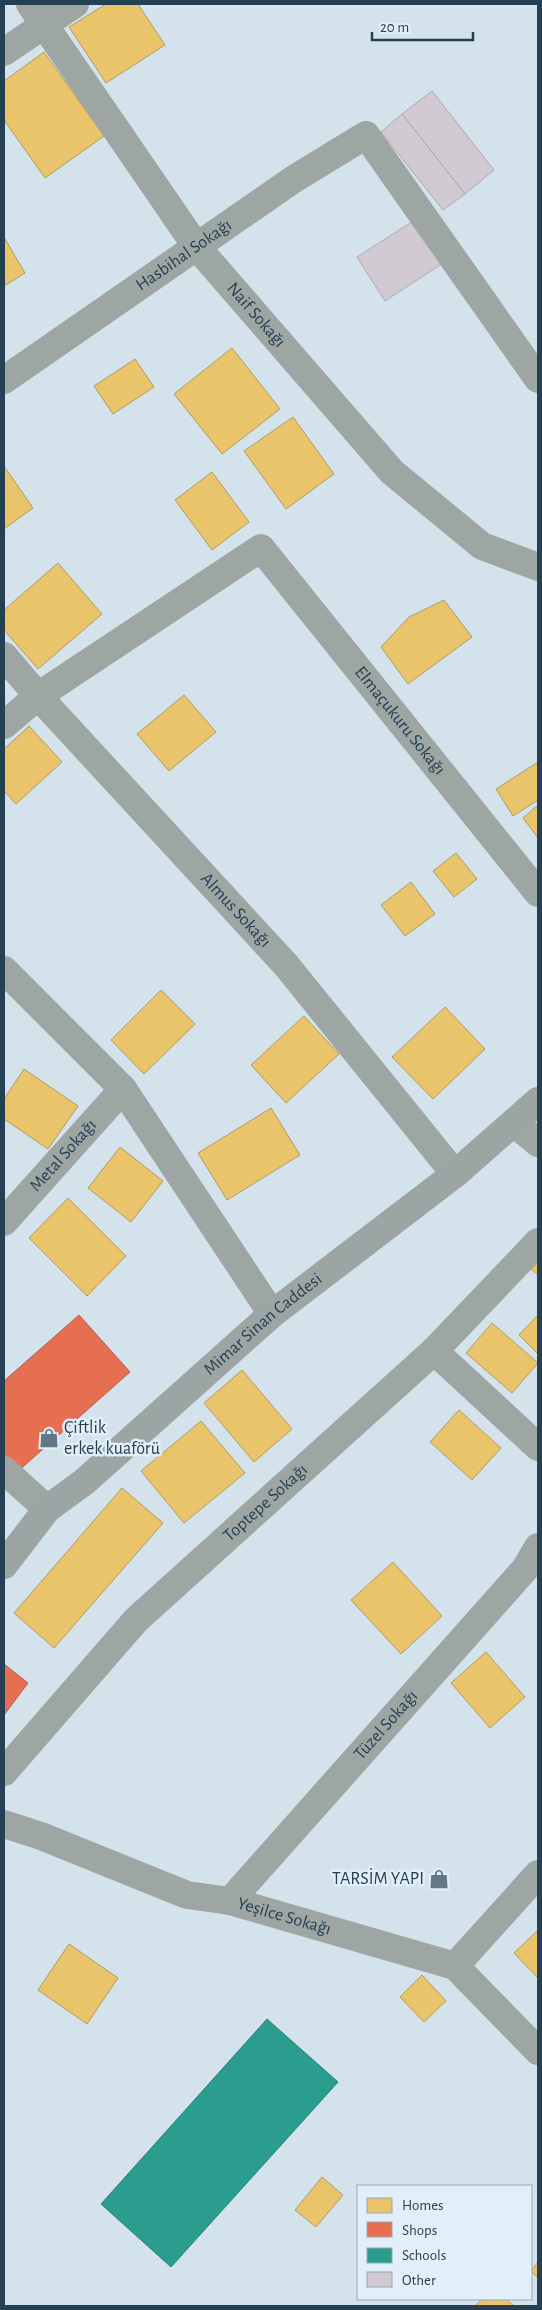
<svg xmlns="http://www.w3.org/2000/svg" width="542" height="2310" viewBox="0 0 542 2310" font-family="'Alegreya Sans',sans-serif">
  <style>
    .homes { fill: #e9c46a; stroke: #ae9c63 }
    .shops { fill: #e76f51; stroke: #ad6152 }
    .schools { fill: #2a9d8f; stroke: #28817d }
    .building { fill: #d1cad2; stroke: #b0a8b1 }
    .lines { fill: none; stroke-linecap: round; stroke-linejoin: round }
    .street { stroke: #9da6a3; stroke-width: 28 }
    .secondary { stroke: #9ca5a4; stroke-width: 28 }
    .labels { text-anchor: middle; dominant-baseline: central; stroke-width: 5; stroke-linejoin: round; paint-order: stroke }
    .street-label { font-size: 18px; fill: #253f53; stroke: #e2eef8 }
    .poi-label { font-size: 18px; fill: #253f53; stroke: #e2eef8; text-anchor: start }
  </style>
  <rect width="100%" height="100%" fill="#d4e2ec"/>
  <g class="homes">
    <path d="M106 4H138L165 45 106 83 69 27Z"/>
    <path d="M44 52 104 136 45 178 4 120V81Z"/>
    <path d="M4 237 25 273 4 286Z"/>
    <path d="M232 348 280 409 222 454 174 394Z"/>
    <path d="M135 359 154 387 113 414 94 386Z"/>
    <path d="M293 417 334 474 286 509 244 451Z"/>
    <path d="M4 466 33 508 4 529Z"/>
    <path d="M212 472 249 522 212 550 175 500Z"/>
    <path d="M58 563 102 614 38 669 4 630V610Z"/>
    <path d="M444 600 472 637 408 684 381 647 409 617Z"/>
    <path d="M184 695 216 732 169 771 137 734Z"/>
    <path d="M29 726 62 762 16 804 4 791V749Z"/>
    <path d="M538 762V800L513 816 496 789Z"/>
    <path d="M538 805V838L523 818Z"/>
    <path d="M456 853 477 879 454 897 433 871Z"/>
    <path d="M411 882 435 914 405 936 381 905Z"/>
    <path d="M161 990 195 1024 144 1074 111 1040Z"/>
    <path d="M445 1007 485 1049 433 1099 392 1057Z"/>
    <path d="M304 1016 339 1054 286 1103 251 1065Z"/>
    <path d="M24 1069 78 1106 48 1149 4 1119V1099Z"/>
    <path d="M271 1108 300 1155 227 1200 198 1153Z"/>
    <path d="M120 1147 163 1181 131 1222 88 1188Z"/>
    <path d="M68 1198 126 1256 87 1296 29 1238Z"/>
    <path d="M538 1261V1275L531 1269Z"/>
    <path d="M538 1315V1354L519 1335Z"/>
    <path d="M492 1323 538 1363 512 1393 466 1353Z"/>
    <path d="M242 1370 292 1429 254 1462 204 1403Z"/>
    <path d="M459 1410 501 1448 472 1480 430 1442Z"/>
    <path d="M201 1421 245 1473 184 1523 141 1471Z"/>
    <path d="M122 1488 163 1523 54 1648 14 1613Z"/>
    <path d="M393 1562 442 1616 401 1654 351 1600Z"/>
    <path d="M486 1652 525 1697 490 1728 451 1683Z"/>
    <path d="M538 1930V1978L514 1953Z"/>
    <path d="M69 1944 118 1978 87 2024 38 1990Z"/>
    <path d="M422 1975 446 2001 424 2022 400 1997Z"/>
    <path d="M322 2177 343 2195 316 2227 295 2210Z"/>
    <path d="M538 2262V2278L531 2271Z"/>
    <path d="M482 2299H506L514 2306H475Z"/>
  </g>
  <g class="shops">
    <path d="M79 1315 130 1372 16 1473 4 1459V1381Z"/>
    <path d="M4 1664 28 1683 4 1715Z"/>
  </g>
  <path class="schools" d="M267 2019 338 2082 171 2267 101 2204Z"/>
  <g class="building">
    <path d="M432 91 494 170 465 194 402 114Z"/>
    <path d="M402 114 465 194 443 210 381 132Z"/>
    <path d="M415 220 443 263 385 301 357 257Z"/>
  </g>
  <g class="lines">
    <g class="street">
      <path id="s1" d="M30 4 196 246 392 472 482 546 538 567"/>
      <path d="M4 52 75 4"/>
      <path id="s2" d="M4 380 294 179 366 135 538 379"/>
      <path id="s3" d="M4 656 38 696 286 965 455 1174"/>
      <path id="s4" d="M4 725 38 696 261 548 538 893"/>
      <path d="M4 970 123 1089 272 1314"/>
      <path d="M514 1123 538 1143"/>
      <path id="s5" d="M4 1222 123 1089"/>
      <path d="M434 1351 538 1447"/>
      <path d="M4 1470 47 1509"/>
      <path id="s6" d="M4 1772 136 1620 434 1351 538 1242"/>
      <path id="s7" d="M4 1824 41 1836 187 1895 230 1901 455 1966 538 2051"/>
      <path id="s8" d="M230 1901 525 1569 538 1547"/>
      <path d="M455 1966 538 1874"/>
    </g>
    <path class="secondary" id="s9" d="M4 1565 47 1509 84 1482 272 1314 455 1174 538 1101"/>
  </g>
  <defs>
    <symbol id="shop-bare" viewBox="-9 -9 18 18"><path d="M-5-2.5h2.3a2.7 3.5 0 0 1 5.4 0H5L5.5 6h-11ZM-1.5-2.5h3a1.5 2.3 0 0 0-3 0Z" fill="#627889" stroke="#e2eef8" stroke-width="2.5" paint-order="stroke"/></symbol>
  </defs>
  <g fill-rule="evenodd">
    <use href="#shop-bare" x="35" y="1424" width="28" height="28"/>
    <use href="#shop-bare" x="425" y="1865" width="28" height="28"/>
  </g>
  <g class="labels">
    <g class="street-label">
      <text stroke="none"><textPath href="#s2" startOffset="219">Hasbihal Sokağı</textPath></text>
      <text stroke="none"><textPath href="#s1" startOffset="385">Naif Sokağı</textPath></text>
      <text stroke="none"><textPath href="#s4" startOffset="534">Elmaçukuru Sokağı</textPath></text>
      <text stroke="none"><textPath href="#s3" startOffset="344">Almus Sokağı</textPath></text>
      <text stroke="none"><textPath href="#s5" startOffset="89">Metal Sokağı</textPath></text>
      <text stroke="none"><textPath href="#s9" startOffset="355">Mimar Sinan Caddesi</textPath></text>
      <text stroke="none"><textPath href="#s6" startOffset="376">Toptepe Sokağı</textPath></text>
      <text stroke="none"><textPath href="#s8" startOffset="235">Tüzel Sokağı</textPath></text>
      <text stroke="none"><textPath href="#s7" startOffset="296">Yeşilce Sokağı</textPath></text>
    </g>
    <g class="poi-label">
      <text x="64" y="1428">Çiftlik<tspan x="64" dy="21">erkek kuaförü</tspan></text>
      <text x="424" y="1879" text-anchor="end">TARSİM YAPI</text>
    </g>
  </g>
  <rect width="542" height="2310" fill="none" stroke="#253f53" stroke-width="10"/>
  <rect x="357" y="2185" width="175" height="115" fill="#e2eef8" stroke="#96a8b6"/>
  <rect x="367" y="2198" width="25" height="15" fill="#e9c46a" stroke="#96a8b6"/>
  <text x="402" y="2210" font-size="15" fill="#253f53">Homes</text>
  <rect x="367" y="2222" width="25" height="15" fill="#e76f51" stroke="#96a8b6"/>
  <text x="402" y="2235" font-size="15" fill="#253f53">Shops</text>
  <rect x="367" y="2248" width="25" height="15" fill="#2a9d8f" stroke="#96a8b6"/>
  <text x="402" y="2260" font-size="15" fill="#253f53">Schools</text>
  <rect x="367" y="2272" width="25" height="15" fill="#d1cad2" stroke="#96a8b6"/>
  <text x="402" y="2285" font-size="15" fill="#253f53">Other</text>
  <path d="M372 32v8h101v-8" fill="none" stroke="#253f53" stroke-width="2.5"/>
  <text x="380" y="32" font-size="15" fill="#253f53" stroke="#e2eef8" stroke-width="4" paint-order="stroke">20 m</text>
</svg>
